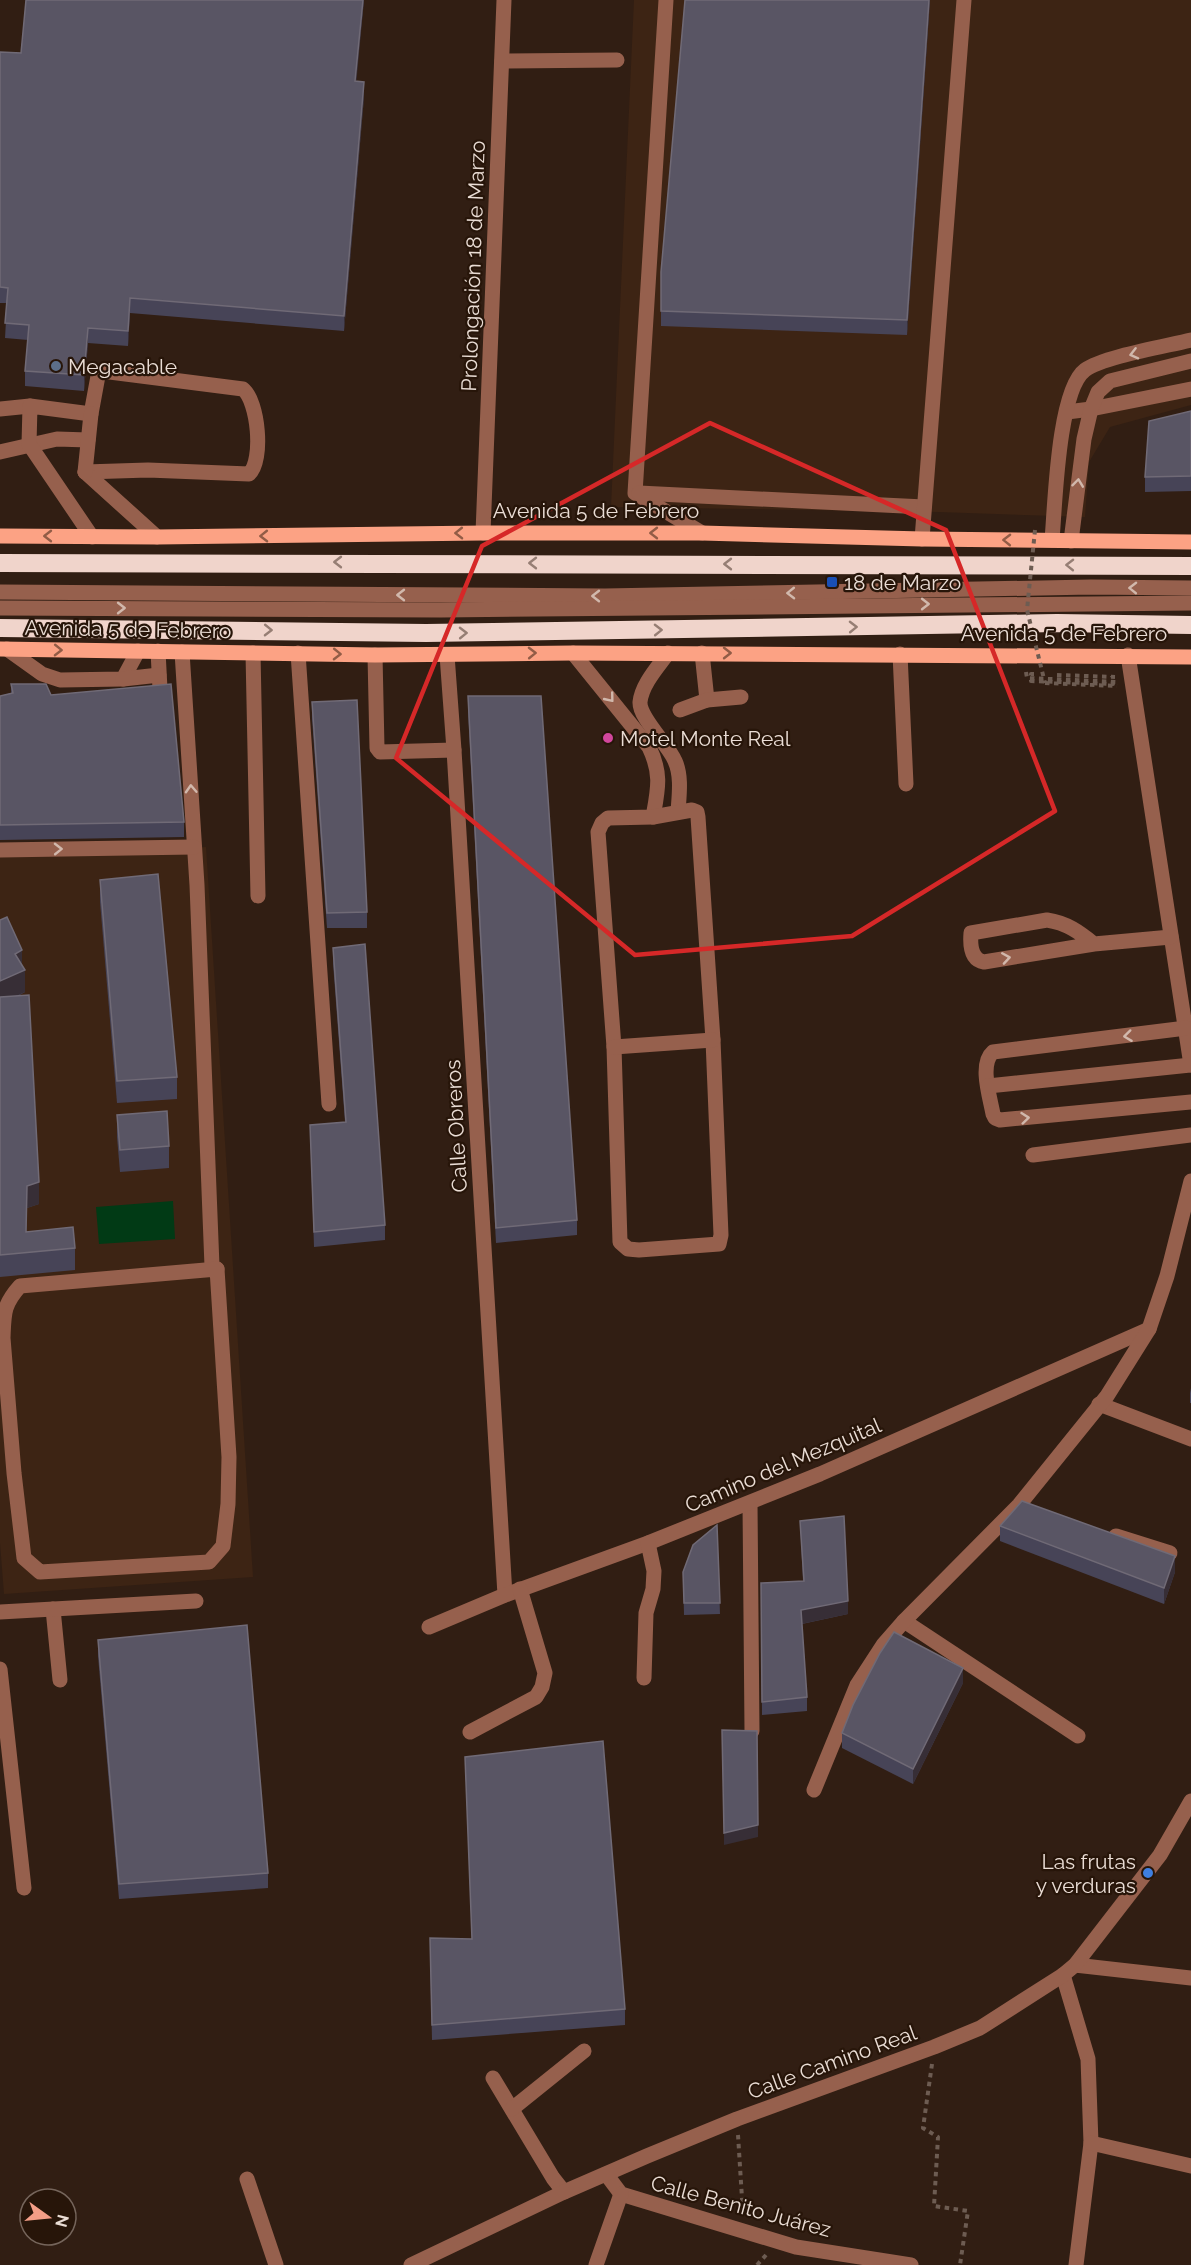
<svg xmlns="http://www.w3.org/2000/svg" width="1191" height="2265" viewBox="0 0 1191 2265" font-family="Raleway,sans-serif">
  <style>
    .built { fill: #3d2414 }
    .green { fill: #013a15 }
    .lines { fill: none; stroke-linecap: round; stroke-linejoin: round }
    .path { stroke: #6d5c52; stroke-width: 4; stroke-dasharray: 4.5 4.5; stroke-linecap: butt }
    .minor { stroke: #96604d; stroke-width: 15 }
    .major { stroke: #fca284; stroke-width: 15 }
    .highway { stroke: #f0d4cb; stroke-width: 18 }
    .path-bridge { stroke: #6d5c52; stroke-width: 4; stroke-dasharray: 4.5 4.5; stroke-linecap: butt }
    .wall { fill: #474457 }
    .shaded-wall { fill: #372e36 }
    .building { fill: #595564; stroke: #706a76; stroke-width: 1.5 }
    .oneway { stroke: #d1b8ac }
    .oneway2 { stroke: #925c46 }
    .oneway3 { stroke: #967e74 }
    .marked { fill: none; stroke: #d62828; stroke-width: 4.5; stroke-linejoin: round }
    .service-dot { fill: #5c6f8a; stroke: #271509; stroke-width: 2 }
    .transit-dot { fill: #1a4fb4; stroke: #271509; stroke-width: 2 }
    .hotel-dot { fill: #d1479c; stroke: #271509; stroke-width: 2 }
    .shop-dot { fill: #3f7fe0; stroke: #271509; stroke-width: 2 }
    .labels { text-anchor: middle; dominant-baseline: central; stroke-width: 4.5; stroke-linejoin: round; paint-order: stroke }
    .street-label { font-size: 21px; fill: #eaddd5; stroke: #271509 }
    .poi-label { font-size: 21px; fill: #eaddd5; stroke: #271509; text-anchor: start }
  </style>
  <rect width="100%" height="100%" fill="#311e13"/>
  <g class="built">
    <path d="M634 0H1191V405L1110 427 1089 462 1085 517 938 512 611 507Z"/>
    <path d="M206 847 253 1577 4 1594 0 1543V855Z"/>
  </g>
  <path class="green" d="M173 1201 175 1239 99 1244 96 1207Z"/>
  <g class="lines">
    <g class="path">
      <path d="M1026 672 1027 678 1118 682"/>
      <path d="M1034 674H1031V681L1113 684 1112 676"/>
      <path d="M1057 675 1115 677"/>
      <path d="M1045 683 1117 686"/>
      <path d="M932 2064 923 2128 938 2137 934 2206 968 2211 960 2265"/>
      <path d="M738 2135 743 2214"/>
      <path d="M757 2265 766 2255"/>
    </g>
    <g class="minor">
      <path d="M666 0 635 493 702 533"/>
      <path d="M502 61 617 60"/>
      <path d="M0 409 30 406"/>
      <path d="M1067 412 1091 409 1191 389"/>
      <path d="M0 452 57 439 88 440"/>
      <path d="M85 472 148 470 249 474C264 460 258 401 243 389L102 371 98 376 91 414 30 406 29 444 92 537"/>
      <path d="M85 472 157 537"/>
      <path d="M85 472 91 414"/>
      <path d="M639 493 924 507"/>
      <path d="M483 533 504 0"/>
      <path d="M922 539 964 0"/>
      <path d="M1052 540C1055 506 1058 390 1085 370 1102 357 1167 346 1191 340"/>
      <path d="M1071 541 1084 439 1091 409 1098 392 1110 381 1191 361"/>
      <path d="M0 592 605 596 1091 587 1191 588"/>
      <path d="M0 608 441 610 1191 603"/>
      <path d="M7 649 42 674 60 680 123 679 138 651"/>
      <path d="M158 651 160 689"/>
      <path d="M182 652 197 885 212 1266 217 1269"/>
      <path d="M253 653 258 896"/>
      <path d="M298 653 329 1104"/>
      <path d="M573 653 649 747C662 774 658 789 653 817"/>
      <path d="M668 653C658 667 642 684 640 702 639 718 668 744 675 761 682 776 679 796 678 812"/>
      <path d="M702 653 707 700"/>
      <path d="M900 654 906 784"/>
      <path d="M375 655 377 748 380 752 454 750"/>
      <path d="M447 655 454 750 505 1595"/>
      <path d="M1128 655 1191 1065"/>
      <path d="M123 679 159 675"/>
      <path d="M680 710 707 700 741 697"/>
      <path d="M692 810 697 812 698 817 713 1040 721 1235 719 1244 639 1250 628 1249 620 1242 614 1047 598 832 602 823 608 818 653 817Z"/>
      <path d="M0 850 194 847"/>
      <path d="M1094 944C1079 932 1067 923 1047 920L971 933C970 945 971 960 984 962L1094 944 1171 937"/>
      <path d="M1186 1028 993 1052C979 1064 990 1097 993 1114L995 1118 1000 1120 1191 1102"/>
      <path d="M614 1047 713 1040"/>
      <path d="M988 1086 1191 1065"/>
      <path d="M1033 1155 1191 1135"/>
      <path d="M217 1269 229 1457 228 1504 223 1546 209 1562 40 1572 24 1558 14 1473 3 1338C4 1314 3 1305 20 1286Z"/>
      <path d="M1099 1404 1191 1439"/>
      <path d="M750 1503 752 1731"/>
      <path d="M1116 1536 1170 1553"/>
      <path d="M53 1609 60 1680"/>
      <path d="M0 1612 196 1601"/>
      <path d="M904 1621 1078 1736"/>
      <path d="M429 1627 505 1595 648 1543 820 1474 1149 1329"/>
      <path d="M0 1669 24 1888"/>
      <path d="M644 1678 646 1613 653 1589 654 1571 648 1543"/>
      <path d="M470 1732 536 1697 542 1687 545 1673 520 1589"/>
      <path d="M814 1790 857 1685 883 1645 904 1621 1019 1505 1107 1396 1149 1329 1167 1276 1191 1181"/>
      <path d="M1075 1965 1191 1978"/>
      <path d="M1063 1975 1088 2059 1091 2143 1076 2265"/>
      <path d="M493 2078 553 2178 564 2192"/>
      <path d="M512 2109 584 2051"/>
      <path d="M1091 2143 1191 2166"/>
      <path d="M606 2174 621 2194 796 2247 911 2265"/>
      <path d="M247 2179 276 2265"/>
      <path d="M411 2265 564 2192 647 2156 737 2119 934 2047 980 2028 1063 1975 1075 1965 1160 1855 1191 1801"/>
      <path d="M596 2265 621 2194"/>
    </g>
    <g class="major">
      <path d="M0 536 157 537 483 533H702L922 539 1191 542"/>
      <path d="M0 649 375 655 573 653 1191 657"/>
    </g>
    <g class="highway">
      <path d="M0 563 1191 566"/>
      <path d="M0 628 426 633 1057 623 1191 625"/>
    </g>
    <path class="path-bridge" d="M1035 530 1027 610 1045 683"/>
  </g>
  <g class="wall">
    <path d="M26 0H364L356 81 364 97 344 331 130 313 128 346 88 343 84 391 25 386V371L28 340 5 338 7 303H0V52L21 53Z"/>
    <path d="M930 0 907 335 661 326V272Z"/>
    <path d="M1191 411V491L1145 492V477Z"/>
    <path d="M11 684 51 695 184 822V837L0 840V696L11 693Z"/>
    <path d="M468 696 577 1220V1235L496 1243 468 712Z"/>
    <path d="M312 702 367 912V928H327L312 718Z"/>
    <path d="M100 880 177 1077V1099L117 1103 100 902Z"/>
    <path d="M0 920 22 966 25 992 18 996 39 1204 27 1208 26 1231 75 1248V1270L0 1277Z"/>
    <path d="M333 948 385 1225V1240L314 1247 310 1125 345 1122 333 963Z"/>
    <path d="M117 1115 169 1146V1168L120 1172 117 1137Z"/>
    <path d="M1191 1388V1403H1190V1393Z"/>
    <path d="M800 1521 848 1614 802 1624 807 1697V1711L762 1715 761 1583 803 1581Z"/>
    <path d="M717 1525 720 1614 684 1615 683 1572Z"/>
    <path d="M1000 1526 1175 1572 1164 1604 1000 1541Z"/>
    <path d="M98 1640 268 1873V1888L119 1899 98 1656Z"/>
    <path d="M963 1683 913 1784 842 1748V1733Z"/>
    <path d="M465 1757 625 2009V2025L432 2040 430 1953 472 1939Z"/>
  </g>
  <g class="shaded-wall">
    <path d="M363 0H364L355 97V81Z"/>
    <path d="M929 0H930L907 335V320Z"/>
    <path d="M364 82V97L344 331V316Z"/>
    <path d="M130 298V313L128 346V331Z"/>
    <path d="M88 328V343L84 391V375Z"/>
    <path d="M22 950V971L25 970V992L0 1003V981L15 954Z"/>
    <path d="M39 1182V1204L27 1208 26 1254 27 1186Z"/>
    <path d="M1175 1556V1572L1164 1604V1588Z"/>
    <path d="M848 1601V1614L801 1624V1610Z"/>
    <path d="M963 1668V1683L913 1784V1769Z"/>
    <path d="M758 1825V1837L724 1845V1833Z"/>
  </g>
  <g class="building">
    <path d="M26 0H363L355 81 364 82 344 316 130 298 128 331 88 328 84 375 25 371 29 325 5 323 8 288 0 287V52L21 53Z"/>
    <path d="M685 0H929L907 320 661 311V272Z"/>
    <path d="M1191 411V476L1145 477 1149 421Z"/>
    <path d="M11 684H46L51 695 171 684 184 822 0 825V696L13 693Z"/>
    <path d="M468 696H541L577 1220 496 1228Z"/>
    <path d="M357 700 367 912 327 913 312 702Z"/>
    <path d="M158 874 177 1077 117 1081 100 880Z"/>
    <path d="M7 917 22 950 15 954 25 970 0 981V920Z"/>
    <path d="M365 944 385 1225 314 1232 310 1125 346 1122 333 948Z"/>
    <path d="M29 995 39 1182 27 1186 26 1232 73 1227 75 1248 0 1255V997Z"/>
    <path d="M167 1111 169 1146 120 1150 117 1115Z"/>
    <path d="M1022 1501 1175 1556 1164 1588 1000 1526Z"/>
    <path d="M844 1516 848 1601 801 1610 807 1697 762 1702 761 1583 804 1581 800 1521Z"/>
    <path d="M717 1525 720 1603H684L683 1572 693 1545Z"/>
    <path d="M247 1625 268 1873 119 1884 98 1640Z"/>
    <path d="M894 1632 963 1668 913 1769 842 1733 853 1705 880 1653Z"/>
    <path d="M722 1730 757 1731 758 1825 724 1833Z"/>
    <path d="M603 1741 625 2009 432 2025 430 1938 472 1939 465 1757Z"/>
  </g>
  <defs><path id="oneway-chevron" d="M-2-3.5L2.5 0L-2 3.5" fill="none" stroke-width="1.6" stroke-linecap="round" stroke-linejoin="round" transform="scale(1.5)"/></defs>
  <g class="oneway">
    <use href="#oneway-chevron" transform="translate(1134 354) rotate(166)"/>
    <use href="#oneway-chevron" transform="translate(1078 483) rotate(-83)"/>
    <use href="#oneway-chevron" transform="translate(1133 588) rotate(-179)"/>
    <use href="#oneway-chevron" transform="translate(791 593) rotate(179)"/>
    <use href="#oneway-chevron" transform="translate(401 595) rotate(-180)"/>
    <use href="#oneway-chevron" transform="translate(596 596) rotate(-180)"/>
    <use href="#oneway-chevron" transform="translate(925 604)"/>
    <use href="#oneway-chevron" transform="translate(121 608)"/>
    <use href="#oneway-chevron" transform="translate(610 698) rotate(51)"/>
    <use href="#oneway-chevron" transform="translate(191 789) rotate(-93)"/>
    <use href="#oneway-chevron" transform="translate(58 849) rotate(-1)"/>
    <use href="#oneway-chevron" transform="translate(1006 958) rotate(-9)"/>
    <use href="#oneway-chevron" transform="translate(1128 1036) rotate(173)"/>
    <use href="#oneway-chevron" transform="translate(1025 1118) rotate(-6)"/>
  </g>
  <g class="oneway2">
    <use href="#oneway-chevron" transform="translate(459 533) rotate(179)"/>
    <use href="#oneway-chevron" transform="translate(654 533) rotate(-180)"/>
    <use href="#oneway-chevron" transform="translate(48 536) rotate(-180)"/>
    <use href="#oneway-chevron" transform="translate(264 536) rotate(179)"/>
    <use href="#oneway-chevron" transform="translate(1007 540) rotate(-179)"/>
    <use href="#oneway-chevron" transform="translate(58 650) rotate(1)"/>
    <use href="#oneway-chevron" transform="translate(532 653) rotate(-1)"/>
    <use href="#oneway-chevron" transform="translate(727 653)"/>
    <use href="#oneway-chevron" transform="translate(337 654) rotate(1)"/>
  </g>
  <g class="oneway3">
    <use href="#oneway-chevron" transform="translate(338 562) rotate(-180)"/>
    <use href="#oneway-chevron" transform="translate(533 563) rotate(-180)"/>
    <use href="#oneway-chevron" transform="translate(728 564) rotate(-180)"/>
    <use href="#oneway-chevron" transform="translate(1070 565) rotate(-179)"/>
    <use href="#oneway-chevron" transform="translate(853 627) rotate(-1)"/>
    <use href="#oneway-chevron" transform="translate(268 630) rotate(1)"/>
    <use href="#oneway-chevron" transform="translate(658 630) rotate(-1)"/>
    <use href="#oneway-chevron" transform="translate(463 633) rotate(-1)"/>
  </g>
  <path class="marked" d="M710 423 946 530 1055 811 852 936 635 955 396 758 482 546Z"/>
  <circle class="service-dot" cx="56" cy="366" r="6"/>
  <rect class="transit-dot" x="826" y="576" width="12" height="12" rx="3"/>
  <circle class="hotel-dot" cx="608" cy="738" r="6"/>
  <circle class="shop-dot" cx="1148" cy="1873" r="6"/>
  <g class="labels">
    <g class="street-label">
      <text transform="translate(473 266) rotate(-88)">Prolongación 18 de Marzo</text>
      <text x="596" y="510">Avenida 5 de Febrero</text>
      <text transform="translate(128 629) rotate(1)">Avenida 5 de Febrero</text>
      <text x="1064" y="633">Avenida 5 de Febrero</text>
      <text transform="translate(456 1126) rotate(-93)">Calle Obreros</text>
      <text transform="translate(783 1465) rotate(-23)">Camino del Mezquital</text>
      <text transform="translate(832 2062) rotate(-20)">Calle Camino Real</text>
      <text transform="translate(741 2206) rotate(15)">Calle Benito Juárez</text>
    </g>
    <g class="poi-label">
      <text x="68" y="366">Megacable</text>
      <text x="844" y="582">18 de Marzo</text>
      <text x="620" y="738">Motel Monte Real</text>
      <text x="1136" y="1861" text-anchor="end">Las frutas<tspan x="1136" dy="24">y verduras</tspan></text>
    </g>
  </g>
  <g transform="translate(48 2217) rotate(105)"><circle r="28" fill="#271509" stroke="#75655b" stroke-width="1.5"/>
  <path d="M0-4.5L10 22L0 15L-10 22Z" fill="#f49e87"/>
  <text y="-9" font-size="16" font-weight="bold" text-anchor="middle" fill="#eaddd5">N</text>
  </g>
</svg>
